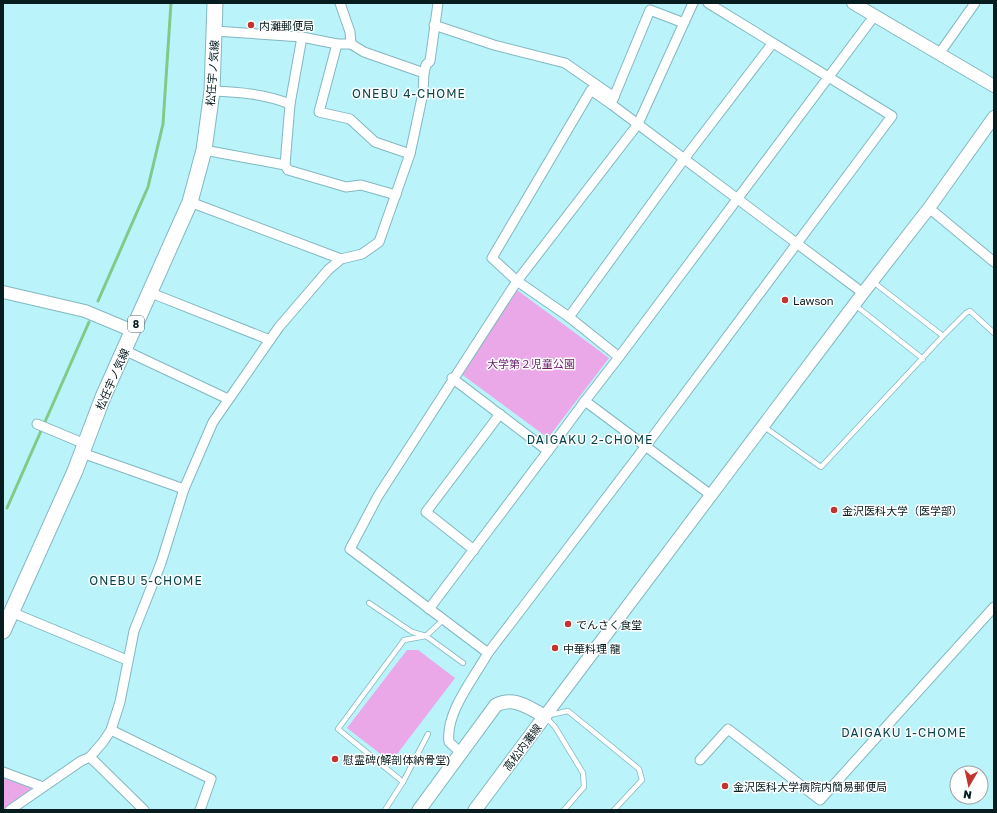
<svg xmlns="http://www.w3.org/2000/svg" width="997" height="813" viewBox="0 0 997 813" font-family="'Golos Text','Noto Sans JP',sans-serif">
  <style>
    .green { fill: #eaa8e9 }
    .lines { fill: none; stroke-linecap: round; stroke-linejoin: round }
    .stream { stroke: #80ca89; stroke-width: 3 }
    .service-casing { stroke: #82b8c0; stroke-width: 6 }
    .minor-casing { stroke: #82b8c0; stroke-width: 11 }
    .tertiary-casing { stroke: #82b8c0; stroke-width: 14 }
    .secondary-casing { stroke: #82b8c0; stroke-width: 15 }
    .primary-casing { stroke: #82b8c0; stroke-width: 17 }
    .service { stroke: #fff; stroke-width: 4.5 }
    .minor { stroke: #fff; stroke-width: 9 }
    .tertiary { stroke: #fff; stroke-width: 12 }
    .secondary { stroke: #fff; stroke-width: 13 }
    .primary { stroke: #fff; stroke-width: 15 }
    .poi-dot { fill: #c23430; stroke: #fff; stroke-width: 1.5 }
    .labels { text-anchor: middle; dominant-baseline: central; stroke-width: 3; stroke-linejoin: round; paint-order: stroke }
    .shield { fill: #fff; stroke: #516062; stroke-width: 1 }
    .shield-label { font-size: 10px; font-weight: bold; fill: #061c1f }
    .poi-label { font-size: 11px; fill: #061c1f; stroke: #fff; text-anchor: start }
    .street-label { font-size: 11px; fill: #061c1f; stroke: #fff }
    .park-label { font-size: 11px; fill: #691a6b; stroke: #fff }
    .neighbourhood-label { font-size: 12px; letter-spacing: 1px; fill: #08444b; stroke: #fff }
  </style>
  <rect width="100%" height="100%" fill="#bbf3fb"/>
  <g class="green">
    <path d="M517 290 609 358 548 438 460 373Z"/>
    <path d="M407 650H418L455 678 391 762 347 728Z"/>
    <path d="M3 776 34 787 3 809Z"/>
  </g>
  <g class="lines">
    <g class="stream">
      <path d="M98 301 148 187 163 124 171 3"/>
      <path d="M7 508 89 322"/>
    </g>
    <defs>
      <g id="service">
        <path d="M872 281 943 336 966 313 970 311 994 333"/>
        <path d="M855 305 923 359"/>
        <path d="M763 426 821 467 943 336"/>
        <path d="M369 603 412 632 426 636 463 663"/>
        <path d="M403 782 338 729 404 640 426 636 443 620"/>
        <path d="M385 810 403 782 428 734"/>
        <path d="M564 810 584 787 583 773 555 727 545 716 568 711 639 769 642 780 614 810"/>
      </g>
      <g id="minor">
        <path d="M693 3 638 124 517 281 569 317 619 357 585 401 711 495"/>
        <path d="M434 25 494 45 565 63 614 97 611 104"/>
        <path d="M215 31 302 37 337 44H351L350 32 340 3"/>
        <path d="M337 44 319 112 350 119 375 142 410 154"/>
        <path d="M351 44 364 52 424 73"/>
        <path d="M939 54 975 3"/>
        <path d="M212 91C239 92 265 94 290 104"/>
        <path d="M614 97 650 10 684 23"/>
        <path d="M204 150 285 165 288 170 346 187 361 185 396 195"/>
        <path d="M285 165 290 104 302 37"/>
        <path d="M190 202 341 259"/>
        <path d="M929 208 994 262"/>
        <path d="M151 293 270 340"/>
        <path d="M569 317 684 159 772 44"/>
        <path d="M124 350 228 399"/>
        <path d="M619 357 875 15"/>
        <path d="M452 378 548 451 585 401"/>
        <path d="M37 424 85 444"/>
        <path d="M82 453 184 489"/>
        <path d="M474 550 426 512 500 414"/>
        <path d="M429 609 548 451"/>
        <path d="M11 612 127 660"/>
        <path d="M488 653 645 447 892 116 708 3"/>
        <path d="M111 730 211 779 200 810"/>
        <path d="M461 753 449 742C445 713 474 678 488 653L350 549 378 496 517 281 492 258 591 90 611 104 863 293"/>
        <path d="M90 757 144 810"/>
        <path d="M700 760 728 729 820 800 994 607"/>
        <path d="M3 772 43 787"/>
        <path d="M10 810 81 761 90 757 103 742 111 730 120 702 134 631 161 563 184 489 213 422 279 327 328 270 341 259 362 254 379 242 410 154 423 93 424 73 426 65 430 61 438 3"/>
      </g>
      <g id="tertiary">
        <path d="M853 3 994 86"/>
        <path d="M3 292 85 311 133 331"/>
        <path d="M545 716 863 293 929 208 994 117"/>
      </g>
      <path id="secondary" d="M419 810 496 705C515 696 528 708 545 716L475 810"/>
      <path id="primary" d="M3 631 75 471 103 397 190 202 204 150 212 91 215 3"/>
    </defs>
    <use href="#service" class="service-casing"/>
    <use href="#minor" class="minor-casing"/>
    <use href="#tertiary" class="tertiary-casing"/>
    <use href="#secondary" class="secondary-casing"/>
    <use href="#primary" class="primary-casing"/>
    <use href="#service" class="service"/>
    <use href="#minor" class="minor"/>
    <use href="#tertiary" class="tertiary"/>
    <use href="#secondary" class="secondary"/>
    <use href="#primary" class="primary"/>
  </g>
  <g class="poi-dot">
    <circle cx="251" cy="25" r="4"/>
    <circle cx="785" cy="300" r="4"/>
    <circle cx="834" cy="510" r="4"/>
    <circle cx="568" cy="624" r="4"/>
    <circle cx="555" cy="648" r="4"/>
    <circle cx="335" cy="759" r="4"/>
    <circle cx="725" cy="786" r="4"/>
  </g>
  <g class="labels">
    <rect class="shield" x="128" y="316" width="16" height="16" rx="3"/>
    <g class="shield-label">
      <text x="136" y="324">8</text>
    </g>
    <g class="poi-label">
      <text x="259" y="25">内灘郵便局</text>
      <text x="793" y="300">Lawson</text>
      <text x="842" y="510">金沢医科大学（医学部）</text>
      <text x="576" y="624">でんさく食堂</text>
      <text x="563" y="648">中華料理 龍</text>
      <text x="343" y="759">慰霊碑(解剖体納骨堂)</text>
      <text x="733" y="786">金沢医科大学病院内簡易郵便局</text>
    </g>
    <g class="street-label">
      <text transform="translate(212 73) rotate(-86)">松任宇ノ気線</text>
      <text transform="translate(112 379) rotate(-66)">松任宇ノ気線</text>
      <text transform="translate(522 747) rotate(-53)">高松内灘線</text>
    </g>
    <g class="park-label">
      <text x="531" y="363">大学第２児童公園</text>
    </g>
    <g class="neighbourhood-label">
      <text x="409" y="93">ONEBU 4-CHOME</text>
      <text x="590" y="439">DAIGAKU 2-CHOME</text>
      <text x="146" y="580">ONEBU 5-CHOME</text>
      <text x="904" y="732">DAIGAKU 1-CHOME</text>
    </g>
  </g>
  <rect width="997" height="813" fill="none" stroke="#061c1f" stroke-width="8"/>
  <g transform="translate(969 785) rotate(189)"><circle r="19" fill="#ffffff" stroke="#9ba4a5"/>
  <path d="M0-3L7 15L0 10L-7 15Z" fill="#c23430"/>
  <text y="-6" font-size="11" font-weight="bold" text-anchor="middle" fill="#061c1f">N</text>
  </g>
</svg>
